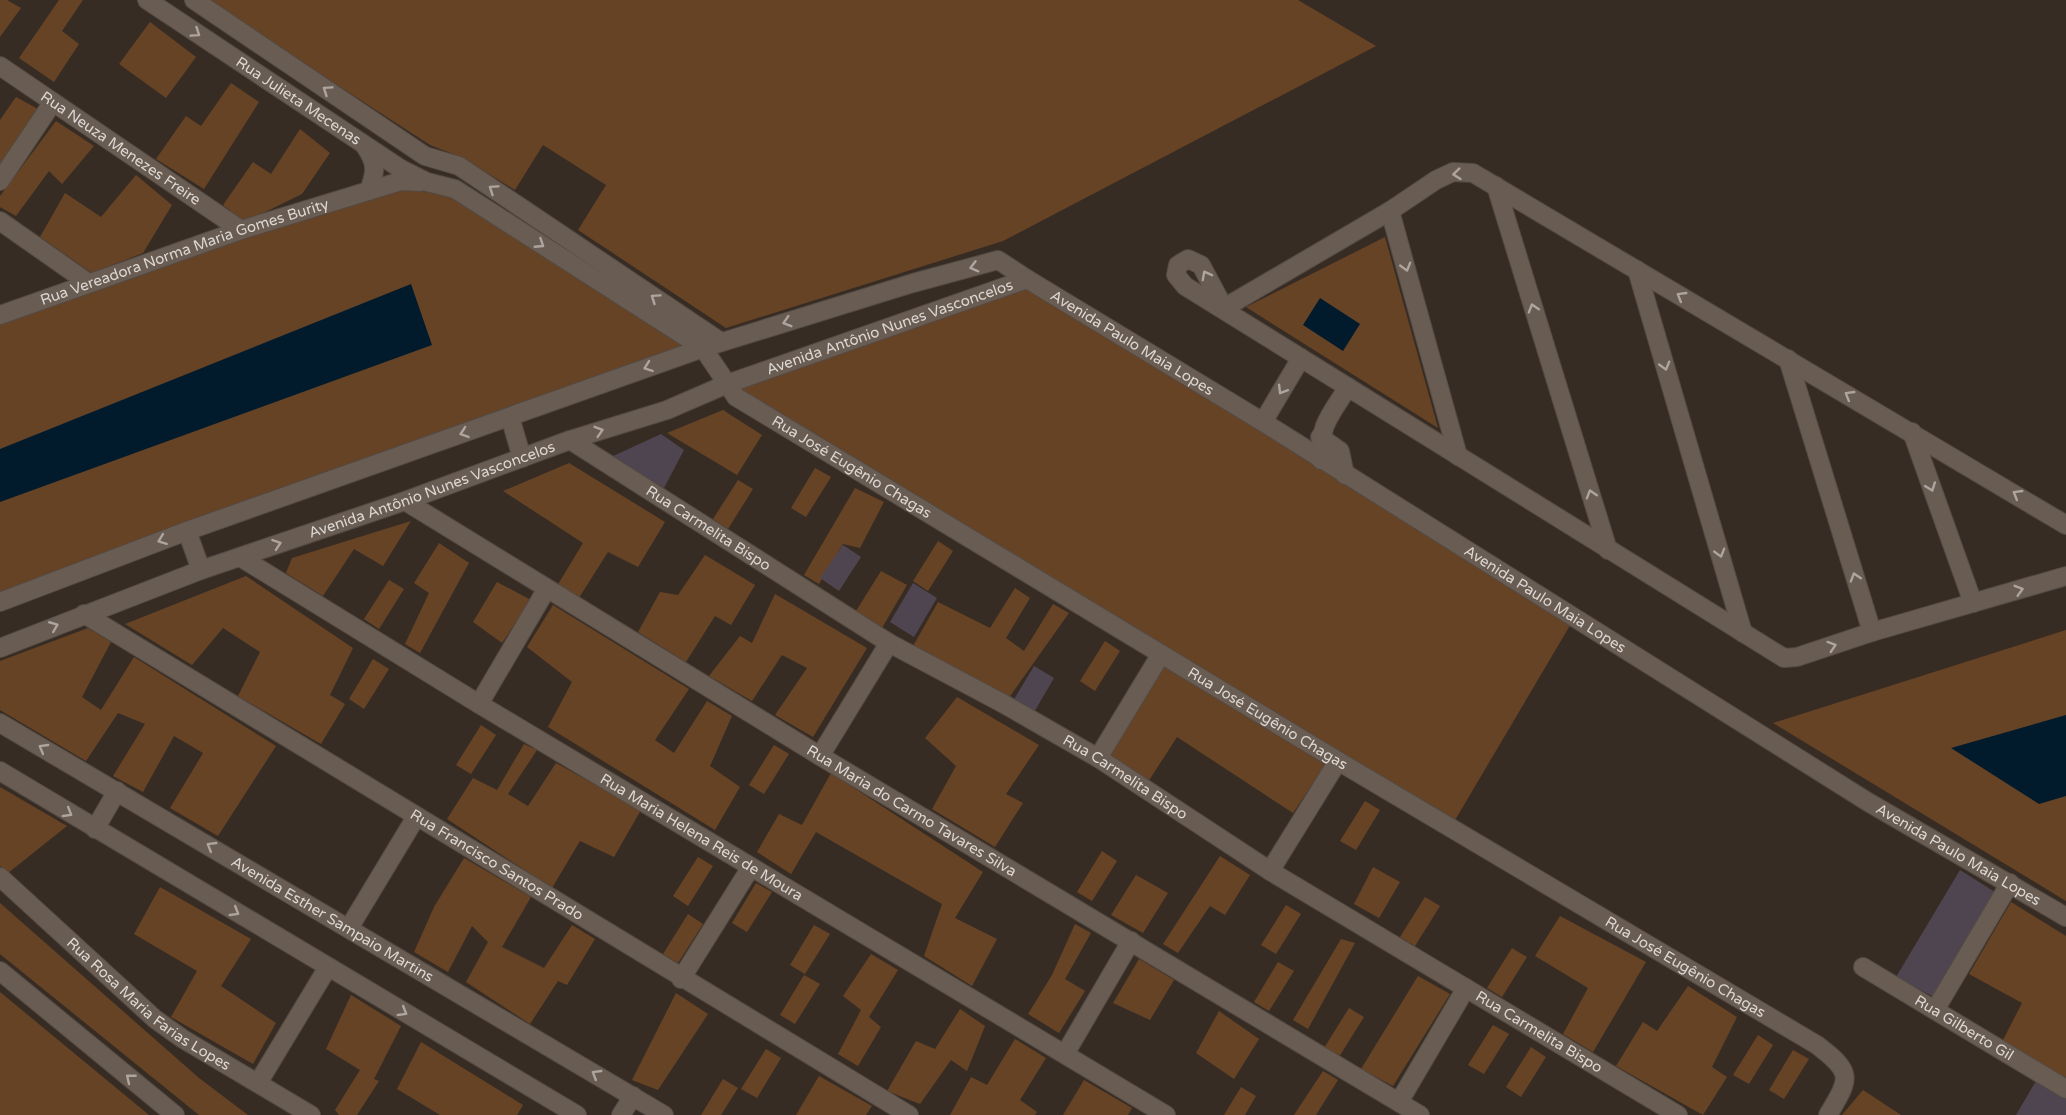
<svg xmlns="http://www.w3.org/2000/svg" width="2066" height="1115" viewBox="0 0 2066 1115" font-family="'Varela Round',sans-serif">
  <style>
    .green { fill: #674326 }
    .water { fill: #011b2d }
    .building { fill: #4f4550 }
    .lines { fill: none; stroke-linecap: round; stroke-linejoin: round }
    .street-casing { stroke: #534a43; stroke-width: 20 }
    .secondary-casing { stroke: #534a43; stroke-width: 20 }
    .street { stroke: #685c53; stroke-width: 18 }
    .secondary { stroke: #685c53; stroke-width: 18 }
    .oneway { stroke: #aea59f }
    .labels { text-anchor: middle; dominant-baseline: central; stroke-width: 4.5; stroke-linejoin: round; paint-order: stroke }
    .street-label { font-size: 15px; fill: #ddd6d1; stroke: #372c23 }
  </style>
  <rect width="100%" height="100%" fill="#372c23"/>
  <g class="green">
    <path d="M0 0H7L21 8 0 37Z"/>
    <path d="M59 0H83L62 31 79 44 54 82 19 58Z"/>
    <path d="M206 0H1298L1376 46 1003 241 726 328 578 230 606 185 543 145 515 190 463 158 430 145Z"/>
    <path d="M150 22 196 57 166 98 119 64Z"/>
    <path d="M231 83 259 102 204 189 156 159 186 116 201 126Z"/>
    <path d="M16 97 38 109 0 165V120Z"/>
    <path d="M56 121 94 146 62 184 49 171 16 216 0 207V196Z"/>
    <path d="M300 129 330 153 302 194 245 222 223 205 253 162 271 174Z"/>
    <path d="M136 175 172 205 143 253 92 273 40 237 65 193 101 217Z"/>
    <path d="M427 182 703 348 0 603V315L87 282Z"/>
    <path d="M1385 237 1438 428 1246 307Z"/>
    <path d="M1027 279 1575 617 1451 827 1176 664 1325 765 1293 813 1177 737 1148 782 1098 758 1161 655 727 384Z"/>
    <path d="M723 410 762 435 737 475 667 433Z"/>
    <path d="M569 463 665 522 638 567 608 552 577 601 557 586 583 543 503 491Z"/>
    <path d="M815 468 831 477 806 517 791 508Z"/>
    <path d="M738 480 753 489 728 529 713 519Z"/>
    <path d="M855 488 884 502 860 548 843 544 819 584 804 575Z"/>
    <path d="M411 521 383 566 354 549 323 596 286 573 292 558Z"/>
    <path d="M938 541 953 551 928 591 913 581Z"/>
    <path d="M439 543 469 563 420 653 405 644 429 593 414 583Z"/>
    <path d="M705 555 755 585 731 625 715 616 686 662 638 632 660 592 678 595Z"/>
    <path d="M881 571 907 585 882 628 856 611Z"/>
    <path d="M246 576 353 648 330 695 345 704 321 744 238 696 260 652 223 628 192 665 125 624Z"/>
    <path d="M389 580 404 589 379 629 364 619Z"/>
    <path d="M497 582 531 600 502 643 473 622Z"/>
    <path d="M1015 588 1030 598 1006 638 1024 651 1053 604 1069 613 1008 699 913 646 938 602 990 628Z"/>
    <path d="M775 594 867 648 813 737 775 715 807 668 782 655 752 701 709 676 740 636 752 643Z"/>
    <path d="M553 605 689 689 655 740 674 753 707 701 732 716 710 766 740 787 715 830 548 727 572 682 527 647Z"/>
    <path d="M88 628 111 642 82 697 101 710 134 657 276 746 218 836 170 808 203 753 174 736 143 792 113 776 145 724 118 713 86 761 0 710V661Z"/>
    <path d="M2066 630V901L1773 723Z"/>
    <path d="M1105 641 1120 651 1095 691 1080 681Z"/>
    <path d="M373 659 389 669 364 709 349 699Z"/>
    <path d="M957 697 1039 745 1006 794 1023 803 995 847 932 809 956 766 925 738Z"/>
    <path d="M481 725 496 735 471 774 456 765Z"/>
    <path d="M524 744 537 750 508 794 528 806 556 763 641 810 614 857 580 841 552 888 447 819 473 778 497 790Z"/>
    <path d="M774 745 789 754 764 794 749 785Z"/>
    <path d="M831 773 983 872 955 918 997 939 972 986 924 956 942 904 816 832 791 874 757 852 779 814 802 825Z"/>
    <path d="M0 787 67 826 8 873 0 866Z"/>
    <path d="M1365 801 1380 810 1356 850 1340 841Z"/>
    <path d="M1102 851 1117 861 1092 901 1077 892Z"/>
    <path d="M1220 856 1250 875 1225 915 1210 906 1178 953 1163 944Z"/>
    <path d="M698 857 713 866 688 906 673 896Z"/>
    <path d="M464 858 531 897 502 947 544 968 572 925 595 939 567 985 558 981 530 1024 466 982 488 942 472 926 448 972 414 952 434 907Z"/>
    <path d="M1373 867 1400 882 1379 918 1354 904Z"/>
    <path d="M1136 875 1168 893 1143 933 1111 915Z"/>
    <path d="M756 883 772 892 747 932 732 923Z"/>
    <path d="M160 887 251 939 221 986 276 1023 253 1064 171 1017 197 971 134 934Z"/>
    <path d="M1425 897 1440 906 1415 946 1400 937Z"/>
    <path d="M2011 902 2066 936V1079L2003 1040 2022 1003 1969 974Z"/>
    <path d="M0 903 199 1078 248 1115H199L0 954Z"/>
    <path d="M1286 905 1301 914 1276 954 1261 945Z"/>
    <path d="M688 914 703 924 678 963 663 954Z"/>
    <path d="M1560 916 1646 962 1593 1052 1563 1034 1588 988 1535 956Z"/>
    <path d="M1075 924 1091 933 1065 979 1085 991 1059 1033 1028 1014 1052 975Z"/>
    <path d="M814 925 830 934 805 974 790 965Z"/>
    <path d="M1341 939 1355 943 1308 1029 1293 1020Z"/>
    <path d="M1512 948 1527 957 1502 997 1487 988Z"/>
    <path d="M871 954 898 970 869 1017 881 1027 858 1066 838 1054 861 1010 843 996Z"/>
    <path d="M1139 959 1174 980 1150 1020 1113 1003Z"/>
    <path d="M1278 962 1294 971 1269 1011 1254 1002Z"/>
    <path d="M804 975 820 984 795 1024 780 1015Z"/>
    <path d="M1418 976 1450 994 1393 1086 1361 1069Z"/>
    <path d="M1688 986 1737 1017 1712 1067 1727 1077 1703 1115 1616 1066 1643 1022 1657 1031Z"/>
    <path d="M0 992 149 1115H0Z"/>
    <path d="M676 993 708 1014 658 1090 632 1080Z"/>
    <path d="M351 995 401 1026 374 1079 379 1081 357 1115H339L335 1110 360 1070 326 1049Z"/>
    <path d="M1349 1008 1364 1017 1339 1057 1324 1048Z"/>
    <path d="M960 1009 985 1026 967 1071 951 1060 920 1104 887 1091 916 1041 935 1049Z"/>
    <path d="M1219 1011 1259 1039 1234 1079 1196 1053Z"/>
    <path d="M1493 1025 1509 1034 1484 1074 1468 1065Z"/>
    <path d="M1758 1035 1773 1045 1749 1084 1733 1075Z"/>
    <path d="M1015 1039 1046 1058 1020 1100 1037 1112 1035 1115H950L971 1077 987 1085Z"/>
    <path d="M421 1042 523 1105 517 1115H440L397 1089Z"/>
    <path d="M1531 1047 1546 1057 1521 1097 1506 1087Z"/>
    <path d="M766 1049 781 1058 757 1098 741 1089Z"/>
    <path d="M1793 1050 1809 1059 1784 1099 1769 1090Z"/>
    <path d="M1323 1071 1338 1080 1316 1115H1294Z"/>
    <path d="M819 1076 872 1106 866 1115H796Z"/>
    <path d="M723 1079 738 1088 721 1115H701Z"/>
    <path d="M1084 1080 1132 1108 1128 1115H1063Z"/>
    <path d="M1241 1087 1256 1096 1245 1115H1224Z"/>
    <path d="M1863 1090 1901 1115H1842Z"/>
  </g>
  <g class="water">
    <path d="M411 284 432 345 0 502V449Z"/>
    <path d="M1320 298 1360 324 1343 351 1303 325Z"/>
    <path d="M2066 715V796L2039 804 1951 748Z"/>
  </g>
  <g class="building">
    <path d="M661 434 684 450 664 488 611 457Z"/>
    <path d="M843 545 861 557 839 591 820 578Z"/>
    <path d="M913 583 937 598 914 637 890 622Z"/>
    <path d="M1034 666 1054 678 1033 714 1013 701Z"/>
    <path d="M1960 870 1998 894 1934 997 1896 977Z"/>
    <path d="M2040 1074 2066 1089V1115H2016Z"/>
  </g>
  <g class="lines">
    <defs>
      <g id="street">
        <path id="s1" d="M147 0 401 169 427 182 455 189 703 348 736 397 751 406 1338 761 1817 1045C1854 1073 1850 1078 1828 1115"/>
        <path d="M194 0 425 156 459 166 721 342"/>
        <path id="s2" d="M0 66 241 230"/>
        <path d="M365 146C377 164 376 171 369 191"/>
        <path d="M0 181 53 102"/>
        <path d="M1496 186 1608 550"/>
        <path d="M1390 211 1458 456"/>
        <path d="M0 221 87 282"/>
        <path d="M1637 270 1743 633"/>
        <path id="s3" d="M1027 279 1263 422 1868 802 2066 917"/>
        <path d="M1224 308 1201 265 1188 259 1178 265 1176 275 1185 286 1784 658 1797 657 1872 632 2066 576"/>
        <path d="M1224 308 1390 211 1436 180 1453 172 1473 173 2066 525"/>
        <path id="s4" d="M0 315 241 230 401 181 420 182"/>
        <path d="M1788 359 1872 632"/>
        <path d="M1263 422 1301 358"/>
        <path d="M1912 432 1973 603"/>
        <path d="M1320 437 1340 451 1345 475"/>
        <path id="s5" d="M570 440 889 643 1004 704 1098 758 1270 871 1678 1115"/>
        <path d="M1321 460C1319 424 1330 416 1348 387"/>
        <path id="s6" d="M405 501 820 756 1420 1115"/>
        <path id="s7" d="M240 557 479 704 1166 1115"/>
        <path id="s8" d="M84 614 909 1115"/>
        <path d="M479 704 546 590"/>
        <path d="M820 756 889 643"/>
        <path d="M1098 758 1161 654"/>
        <path d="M1270 871 1338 761"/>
        <path id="s9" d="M0 877 155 1019 183 1039 311 1115"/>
        <path d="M349 928 416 817"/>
        <path id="s10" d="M1863 967 2066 1089"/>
        <path d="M0 971 175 1115"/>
        <path d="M681 979 751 867"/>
        <path d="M1935 1010 2010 883"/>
        <path d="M1065 1054 1131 941"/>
        <path d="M258 1083 328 967"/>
        <path d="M1399 1102 1466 988"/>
      </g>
      <g id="secondary">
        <path d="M510 417 522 458"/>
        <path d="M187 531 201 570"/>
        <path d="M0 602 187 531 703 348 913 283 998 260 1027 279"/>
        <path id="s11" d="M0 648 201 570 405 501 570 440 667 410 727 384 1027 279"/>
        <path id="s12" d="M0 723 664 1115"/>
        <path d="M0 771 577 1115"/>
        <path d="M95 829 117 791"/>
        <path d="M621 1115 633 1096"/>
      </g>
    </defs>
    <use href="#street" class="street-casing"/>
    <use href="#secondary" class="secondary-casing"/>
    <use href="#street" class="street"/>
    <use href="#secondary" class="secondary"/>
  </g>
  <defs><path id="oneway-chevron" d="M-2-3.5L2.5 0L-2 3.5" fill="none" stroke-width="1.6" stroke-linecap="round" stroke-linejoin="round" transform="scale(1.5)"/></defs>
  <g class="oneway">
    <use href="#oneway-chevron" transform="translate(196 33) rotate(34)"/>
    <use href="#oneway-chevron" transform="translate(327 90) rotate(-146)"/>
    <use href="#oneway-chevron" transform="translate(1457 174) rotate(174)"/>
    <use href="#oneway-chevron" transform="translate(493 189) rotate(-146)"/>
    <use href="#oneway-chevron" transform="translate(540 244) rotate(33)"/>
    <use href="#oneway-chevron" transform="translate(974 267) rotate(165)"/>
    <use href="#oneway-chevron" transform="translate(1406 267) rotate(74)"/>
    <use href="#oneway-chevron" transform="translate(1206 275) rotate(-118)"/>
    <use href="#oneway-chevron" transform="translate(1681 296) rotate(-149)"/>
    <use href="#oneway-chevron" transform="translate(655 298) rotate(-146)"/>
    <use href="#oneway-chevron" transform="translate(1533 308) rotate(-107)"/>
    <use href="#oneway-chevron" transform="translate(787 322) rotate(163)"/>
    <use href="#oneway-chevron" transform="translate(1665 366) rotate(74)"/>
    <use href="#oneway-chevron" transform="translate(648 367) rotate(160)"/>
    <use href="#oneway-chevron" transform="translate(1282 390) rotate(121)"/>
    <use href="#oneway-chevron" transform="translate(1849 395) rotate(-149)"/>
    <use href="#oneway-chevron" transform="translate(599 431) rotate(-17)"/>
    <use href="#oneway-chevron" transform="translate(464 433) rotate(161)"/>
    <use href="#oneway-chevron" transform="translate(1931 487) rotate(70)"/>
    <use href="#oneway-chevron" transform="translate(1591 494) rotate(-107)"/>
    <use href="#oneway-chevron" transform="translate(2017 494) rotate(-149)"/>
    <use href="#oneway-chevron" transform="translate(162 540) rotate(159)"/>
    <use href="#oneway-chevron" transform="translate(277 544) rotate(-19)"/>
    <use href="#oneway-chevron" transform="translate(1720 553) rotate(74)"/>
    <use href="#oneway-chevron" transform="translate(1855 577) rotate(-107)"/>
    <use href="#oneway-chevron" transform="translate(2019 590) rotate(-16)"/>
    <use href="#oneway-chevron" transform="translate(54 626) rotate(-22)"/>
    <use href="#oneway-chevron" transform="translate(1832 646) rotate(-18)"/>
    <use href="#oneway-chevron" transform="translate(43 748) rotate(-150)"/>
    <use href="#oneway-chevron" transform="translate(68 813) rotate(31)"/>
    <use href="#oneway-chevron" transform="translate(211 846) rotate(-149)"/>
    <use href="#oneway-chevron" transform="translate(235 912) rotate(31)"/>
    <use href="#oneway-chevron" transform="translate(403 1012) rotate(31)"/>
    <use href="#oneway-chevron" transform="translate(596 1074) rotate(-149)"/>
    <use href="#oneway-chevron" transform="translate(130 1078) rotate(-141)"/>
  </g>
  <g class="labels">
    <g class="street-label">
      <text stroke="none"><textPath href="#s1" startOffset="182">Rua Julieta Mecenas</textPath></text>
      <text stroke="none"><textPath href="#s2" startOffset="146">Rua Neuza Menezes Freire</textPath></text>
      <text stroke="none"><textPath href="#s4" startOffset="195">Rua Vereadora Norma Maria Gomes Burity</textPath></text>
      <text stroke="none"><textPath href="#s11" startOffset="946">Avenida Antônio Nunes Vasconcelos</textPath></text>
      <text stroke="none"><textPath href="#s3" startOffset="123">Avenida Paulo Maia Lopes</textPath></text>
      <text stroke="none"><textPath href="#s1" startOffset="852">Rua José Eugênio Chagas</textPath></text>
      <text stroke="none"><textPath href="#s11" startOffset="460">Avenida Antônio Nunes Vasconcelos</textPath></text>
      <text stroke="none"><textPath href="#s5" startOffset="164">Rua Carmelita Bispo</textPath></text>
      <text stroke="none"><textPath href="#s3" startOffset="609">Avenida Paulo Maia Lopes</textPath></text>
      <text stroke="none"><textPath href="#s1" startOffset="1338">Rua José Eugênio Chagas</textPath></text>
      <text stroke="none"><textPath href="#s5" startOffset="650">Rua Carmelita Bispo</textPath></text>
      <text stroke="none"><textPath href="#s6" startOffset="594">Rua Maria do Carmo Tavares Silva</textPath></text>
      <text stroke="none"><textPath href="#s7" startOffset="540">Rua Maria Helena Reis de Moura</textPath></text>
      <text stroke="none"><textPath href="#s3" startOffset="1095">Avenida Paulo Maia Lopes</textPath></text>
      <text stroke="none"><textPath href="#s8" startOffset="483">Rua Francisco Santos Prado</textPath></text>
      <text stroke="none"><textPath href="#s12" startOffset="386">Avenida Esther Sampaio Martins</textPath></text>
      <text stroke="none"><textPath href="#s1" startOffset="1824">Rua José Eugênio Chagas</textPath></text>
      <text stroke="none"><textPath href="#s9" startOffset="196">Rua Rosa Maria Farias Lopes</textPath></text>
      <text stroke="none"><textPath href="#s10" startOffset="118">Rua Gilberto Gil</textPath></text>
      <text stroke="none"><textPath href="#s5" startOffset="1136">Rua Carmelita Bispo</textPath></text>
    </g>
  </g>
</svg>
